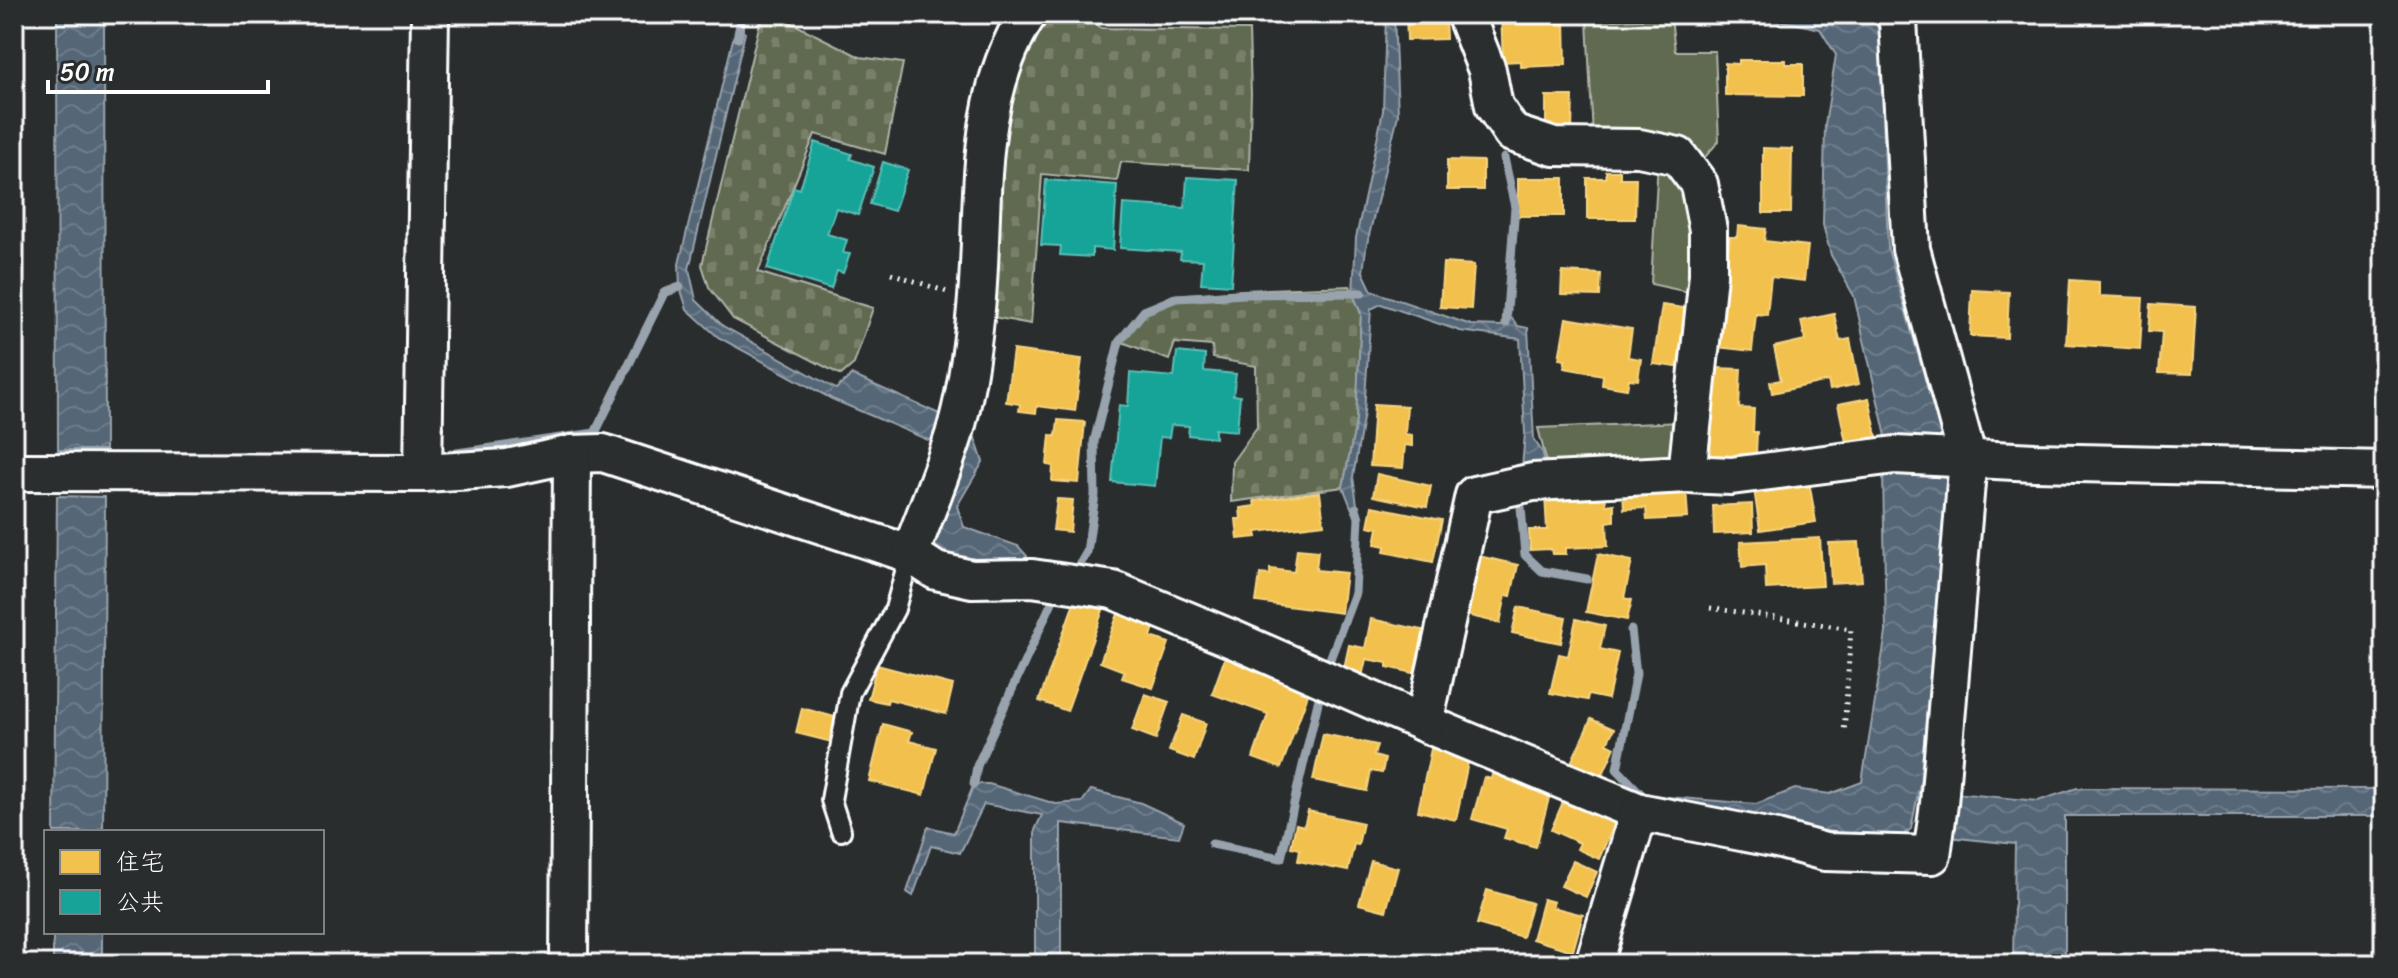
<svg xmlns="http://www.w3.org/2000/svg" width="2398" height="978" viewBox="0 0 2398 978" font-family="Sriracha,'Klee One',sans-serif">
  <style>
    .cemetery { fill: url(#cemetery-stones); stroke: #b0b4a8; stroke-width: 2 }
    .garden { fill: #616a51; stroke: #b0b4a8; stroke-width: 2 }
    .water { fill: url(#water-waves); stroke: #98a3ad; stroke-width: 2 }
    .homes { fill: #f2c14e; stroke: #f6d483; stroke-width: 2 }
    .public { fill: #17a398; stroke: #5dbfb7; stroke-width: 2 }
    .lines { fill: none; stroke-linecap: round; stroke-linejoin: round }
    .stream { stroke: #98a3ad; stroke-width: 9 }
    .lane-casing { stroke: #fff; stroke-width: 24 }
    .street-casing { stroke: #fff; stroke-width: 42 }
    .path { stroke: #fff; stroke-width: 5; stroke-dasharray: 2 6; stroke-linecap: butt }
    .lane { stroke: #2a2d2e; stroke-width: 18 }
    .street { stroke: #2a2d2e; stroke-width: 36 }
  </style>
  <defs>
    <pattern id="cemetery-stones" width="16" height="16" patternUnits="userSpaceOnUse" patternTransform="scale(2)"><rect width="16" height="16" fill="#616a51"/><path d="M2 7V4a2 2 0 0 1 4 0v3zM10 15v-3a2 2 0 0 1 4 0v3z" fill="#79806b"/></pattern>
    <pattern id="water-waves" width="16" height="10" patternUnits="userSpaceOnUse" patternTransform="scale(2)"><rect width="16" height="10" fill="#546677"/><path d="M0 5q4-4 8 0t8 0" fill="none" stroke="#6e7d8b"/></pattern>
  </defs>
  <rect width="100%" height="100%" fill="#2a2d2e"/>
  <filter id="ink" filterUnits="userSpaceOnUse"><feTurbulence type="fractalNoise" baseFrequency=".0125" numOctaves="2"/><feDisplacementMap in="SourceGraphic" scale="16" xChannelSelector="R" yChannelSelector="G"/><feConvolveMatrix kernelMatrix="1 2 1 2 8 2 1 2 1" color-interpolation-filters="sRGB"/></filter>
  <g filter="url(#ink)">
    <g class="cemetery">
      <path d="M762 14H774L860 57 903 63 885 154 815 134 758 272 873 308 854 364 841 375 733 319 709 287 702 265Z"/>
      <path d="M1041 14H1087L1101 28 1249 30 1251 93 1249 170 1121 162 1117 181 1042 174 1031 324 987 316 1010 79Z"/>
      <path d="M1350 286 1361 314 1356 422 1343 487 1231 502 1232 462 1257 427 1256 366 1213 358 1212 346 1175 343 1169 360 1117 340 1141 311 1173 295 1243 290Z"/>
    </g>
    <g class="garden">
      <path d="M1671 18 1675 51H1715L1719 141 1699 164 1593 137 1587 21Z"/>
      <path d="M1658 160 1684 180 1697 294 1651 284Z"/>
      <path d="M1682 422 1678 461 1548 467 1538 428Z"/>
    </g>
    <g class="water">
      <path d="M57 14H104L105 450H58Z"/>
      <path d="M1386 14H1394L1398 115 1366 248 1363 272 1372 291 1471 325 1502 326 1507 313 1518 326 1528 328 1534 440 1543 453 1545 466 1522 468 1525 433 1520 339 1460 331 1381 304 1371 309 1364 413 1353 477 1359 518 1353 512 1343 487 1356 422 1361 314 1353 293 1356 238 1383 111Z"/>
      <path d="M1714 14H1869L1880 31 1888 249 1942 438 1887 441 1854 296 1831 255 1823 225 1825 125 1836 55 1820 29 1793 23Z"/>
      <path d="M736 27 745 33 689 269 696 300 723 326 836 389 852 375 944 416 935 443 832 399 718 337 687 309 680 287 679 264Z"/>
      <path d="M963 437 975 438 983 462 957 506 964 527 1018 546 1027 556 1021 570 937 561 929 539Z"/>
      <path d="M1883 474 1949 477 1920 784 1911 829 1900 837 1846 834 1751 819 1642 795 1756 804 1795 789 1830 794 1862 782 1886 633Z"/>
      <path d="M57 496 105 497 103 832H54Z"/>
      <path d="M974 784H989L1056 804 1082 802 1091 790 1141 803 1184 823 1179 837 1061 823V964H1035V830L1042 815 984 804 960 853 931 846 913 896 907 892 928 827 954 833Z"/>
      <path d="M2077 788 2384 789V816H2065V964H2013L2015 844 1949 837 1955 793 2038 801Z"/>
      <rect x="53" y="932" width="49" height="32"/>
    </g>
    <g class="homes">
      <path d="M1406 14H1445L1446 39 1407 40Z"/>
      <path d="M1501 14H1517V19L1565 18 1566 65 1521 67V61L1503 62Z"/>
      <path d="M1739 60H1786V64H1803V96L1725 95V63L1739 64Z"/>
      <path d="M1546 96H1573L1572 131H1546Z"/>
      <path d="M1763 148 1792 149 1791 213H1763Z"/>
      <path d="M1447 160 1483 161V190H1447Z"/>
      <path d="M1606 171H1620V178H1636L1635 219H1587V178H1606Z"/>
      <rect x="1518" y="178" width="46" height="38"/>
      <path d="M1738 226 1766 229 1764 241 1808 246 1804 281 1771 277 1767 315 1756 314 1752 351 1717 347 1730 237H1737Z"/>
      <path d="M1443 263 1474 265 1471 309 1440 307Z"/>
      <path d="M1562 272 1601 274 1600 296 1561 295Z"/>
      <path d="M2070 280 2099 282V296L2143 298 2140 349 2066 344Z"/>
      <path d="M1972 290 2009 292 2007 338 1970 336Z"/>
      <path d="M2151 304 2196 307 2192 374 2159 373 2162 332 2149 331Z"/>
      <path d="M1662 305 1692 309 1683 368 1653 364Z"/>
      <path d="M1834 314 1840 341 1850 339 1859 384 1830 390 1828 381 1772 393 1770 382 1781 380 1774 347 1805 340 1801 321Z"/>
      <path d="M1566 318 1632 329 1628 357 1641 359 1638 380 1629 379 1627 389 1602 385 1603 375 1564 368 1565 360 1559 359Z"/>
      <path d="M1013 350 1082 359 1075 411 1037 406 1036 413 1019 411 1020 404 1006 402Z"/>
      <path d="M1715 368 1741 369 1739 408 1754 409 1753 432H1757L1756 455 1736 454 1735 459 1710 458Z"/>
      <path d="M1869 398 1878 441 1847 447 1838 404Z"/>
      <path d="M1374 404 1407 406 1405 434 1412 435V446L1405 445 1403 468 1370 466Z"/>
      <path d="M1058 420 1085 422 1079 483 1052 481 1053 466 1047 465 1050 435 1056 436Z"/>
      <path d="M1377 474 1431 486 1427 507 1373 496Z"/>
      <path d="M1809 481 1816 522 1760 530 1754 489Z"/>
      <path d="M1686 488 1688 518 1647 520 1646 508 1624 509 1623 491Z"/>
      <path d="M1320 492 1324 524 1256 532 1257 537 1238 539 1236 519H1241L1240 508 1255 506 1254 501Z"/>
      <path d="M1605 492 1606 505 1614 504V521L1607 522 1608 546 1566 548V554H1552L1551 549 1530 550 1529 530H1547L1545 495Z"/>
      <path d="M1057 499 1073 500 1070 532 1053 530Z"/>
      <path d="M1752 504 1753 532 1714 534 1713 506Z"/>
      <path d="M1372 506 1442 520 1433 562 1384 552 1385 546 1375 544 1378 528 1368 526Z"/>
      <path d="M1820 538 1823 586 1766 589 1765 565 1742 567 1740 542Z"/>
      <path d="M1859 542 1862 581 1831 583 1829 543Z"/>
      <path d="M1297 549 1318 551 1316 570 1346 573 1341 613 1256 602 1260 574 1270 575V569L1294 572Z"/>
      <path d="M1598 554 1632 561 1624 598 1632 600 1627 620 1586 612Z"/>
      <path d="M1479 556 1518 565 1511 596 1506 595 1500 623 1466 615Z"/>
      <path d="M1075 600 1103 610 1067 711 1039 701Z"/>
      <path d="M1518 607 1566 617 1561 643 1512 633Z"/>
      <path d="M1118 614 1154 627 1151 637 1169 643 1153 688 1122 678 1124 671 1100 662Z"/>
      <path d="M1371 619 1427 631 1418 674 1387 667V663L1366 659 1362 677 1343 673 1349 645 1365 648Z"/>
      <path d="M1576 619 1605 626 1600 649 1618 653 1608 699 1588 695 1587 700 1550 693 1559 654 1568 656Z"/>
      <path d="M1227 652 1310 689 1281 768 1253 758 1268 714 1212 694Z"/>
      <path d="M877 665 953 685 946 714 888 699 887 703 868 699Z"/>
      <path d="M1145 694 1169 702 1156 739 1132 730Z"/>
      <path d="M802 708 838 718 832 742 796 733Z"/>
      <path d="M1183 715 1206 723 1194 760 1169 751Z"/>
      <path d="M1591 719 1614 729 1607 743 1615 747 1600 781 1569 767Z"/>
      <path d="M883 724 912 732 909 741 936 748 924 795 869 781Z"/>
      <path d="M1323 734 1377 745 1374 756 1385 759 1382 773 1371 771 1367 791 1313 780Z"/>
      <path d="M1432 744 1470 753 1456 820 1418 811Z"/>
      <path d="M1493 770 1552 787 1536 847 1504 838 1507 829 1472 819 1484 777 1491 779Z"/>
      <path d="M1565 797 1616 820 1599 859 1577 849 1580 843 1551 830Z"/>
      <path d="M1308 811 1363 823 1358 845 1354 844 1348 871 1298 861 1300 849 1291 847 1296 824 1304 826Z"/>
      <path d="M1371 861 1398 868 1386 911 1359 904Z"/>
      <path d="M1573 861 1597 872 1586 897 1561 886Z"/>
      <path d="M1487 890 1532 903 1522 937 1477 924Z"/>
      <path d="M1543 899 1554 902 1552 907 1583 915 1573 951 1532 939Z"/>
    </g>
    <g class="public">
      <path d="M815 142 852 154 850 159 874 167 858 215 836 208 827 234 847 240 843 253 850 254 843 273 837 271 831 289 767 269 794 187 800 189Z"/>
      <path d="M883 162 908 170 894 211 870 204Z"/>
      <path d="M1187 177 1238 180 1231 285 1201 283 1203 260 1180 259 1181 252 1120 248 1123 204 1185 208Z"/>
      <path d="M1046 180 1117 185 1113 250 1092 248V257L1060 255 1061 246 1041 245Z"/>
      <path d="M1177 352 1205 355 1204 371 1236 374 1233 395 1240 396 1237 431 1215 429V438L1188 435 1189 426 1171 425 1169 438 1160 437 1155 486 1112 482 1119 405 1128 406 1130 373 1174 377Z"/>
    </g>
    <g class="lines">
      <g class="stream">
        <path d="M738 38 742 14"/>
        <path d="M1504 158 1515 207 1506 323"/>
        <path d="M450 454 595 433 664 293 680 287"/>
        <path d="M1521 507 1525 555 1542 571 1587 579"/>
        <path d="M1070 570 1077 569 1087 552 1095 495 1094 442 1119 342 1144 311 1176 298 1245 294 1362 293"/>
        <path d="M1631 630 1636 674 1617 769 1642 795"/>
        <path d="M1330 659 1355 593 1359 518 1356 508"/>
        <path d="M974 784 977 766 1052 602 1054 588"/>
        <path d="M1212 844 1281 858 1320 694"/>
      </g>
      <defs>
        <path id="lane" d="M841 831 831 800 850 693 895 609 910 554"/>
        <g id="street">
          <path d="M1465 14 1487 70 1494 106 1512 133 1554 147 1639 148 1678 156 1699 184 1708 230V275L1687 474 1533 482 1474 495 1424 723 1639 812"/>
          <path d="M14 472 423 473 507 468 572 454 603 453 910 554C925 515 941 475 954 435 966 395 972 350 976 309 986 210 971 101 1028 14"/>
          <path d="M423 473 430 14"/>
          <path d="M1687 474 1731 476 1895 455 2035 462 2384 470"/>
          <path d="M910 554 936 571 972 579 1032 578 1113 590 1237 641 1424 723"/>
          <path d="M569 964 572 454"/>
          <path d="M1594 964 1639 812 1777 839 1825 852 1932 855 1939 804 1968 459 1911 249 1898 20 1894 14"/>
        </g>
      </defs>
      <use href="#lane" class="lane-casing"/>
      <use href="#street" class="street-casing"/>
      <g class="path">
        <path d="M891 273 947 292"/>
        <path d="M1710 608 1851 629 1844 733"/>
      </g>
      <use href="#lane" class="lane"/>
      <use href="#street" class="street"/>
    </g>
  </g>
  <rect width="2398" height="978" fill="none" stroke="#2a2d2e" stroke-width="48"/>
  <rect x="24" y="24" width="2350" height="930" fill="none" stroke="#fff" stroke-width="3" filter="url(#ink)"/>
  <rect x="44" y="830" width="280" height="104" fill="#2a2d2e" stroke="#7f8182" stroke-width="2"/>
  <rect x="60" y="850" width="40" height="24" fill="#f2c14e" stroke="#7f8182" stroke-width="2"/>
  <text x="116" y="870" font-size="24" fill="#ffffff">住宅</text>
  <rect x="60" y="890" width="40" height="24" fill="#17a398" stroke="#7f8182" stroke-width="2"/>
  <text x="116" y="910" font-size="24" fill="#ffffff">公共</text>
  <path d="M48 80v12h220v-12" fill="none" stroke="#ffffff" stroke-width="4"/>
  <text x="60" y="80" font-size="24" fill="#ffffff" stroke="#2a2d2e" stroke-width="6" paint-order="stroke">50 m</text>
</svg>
